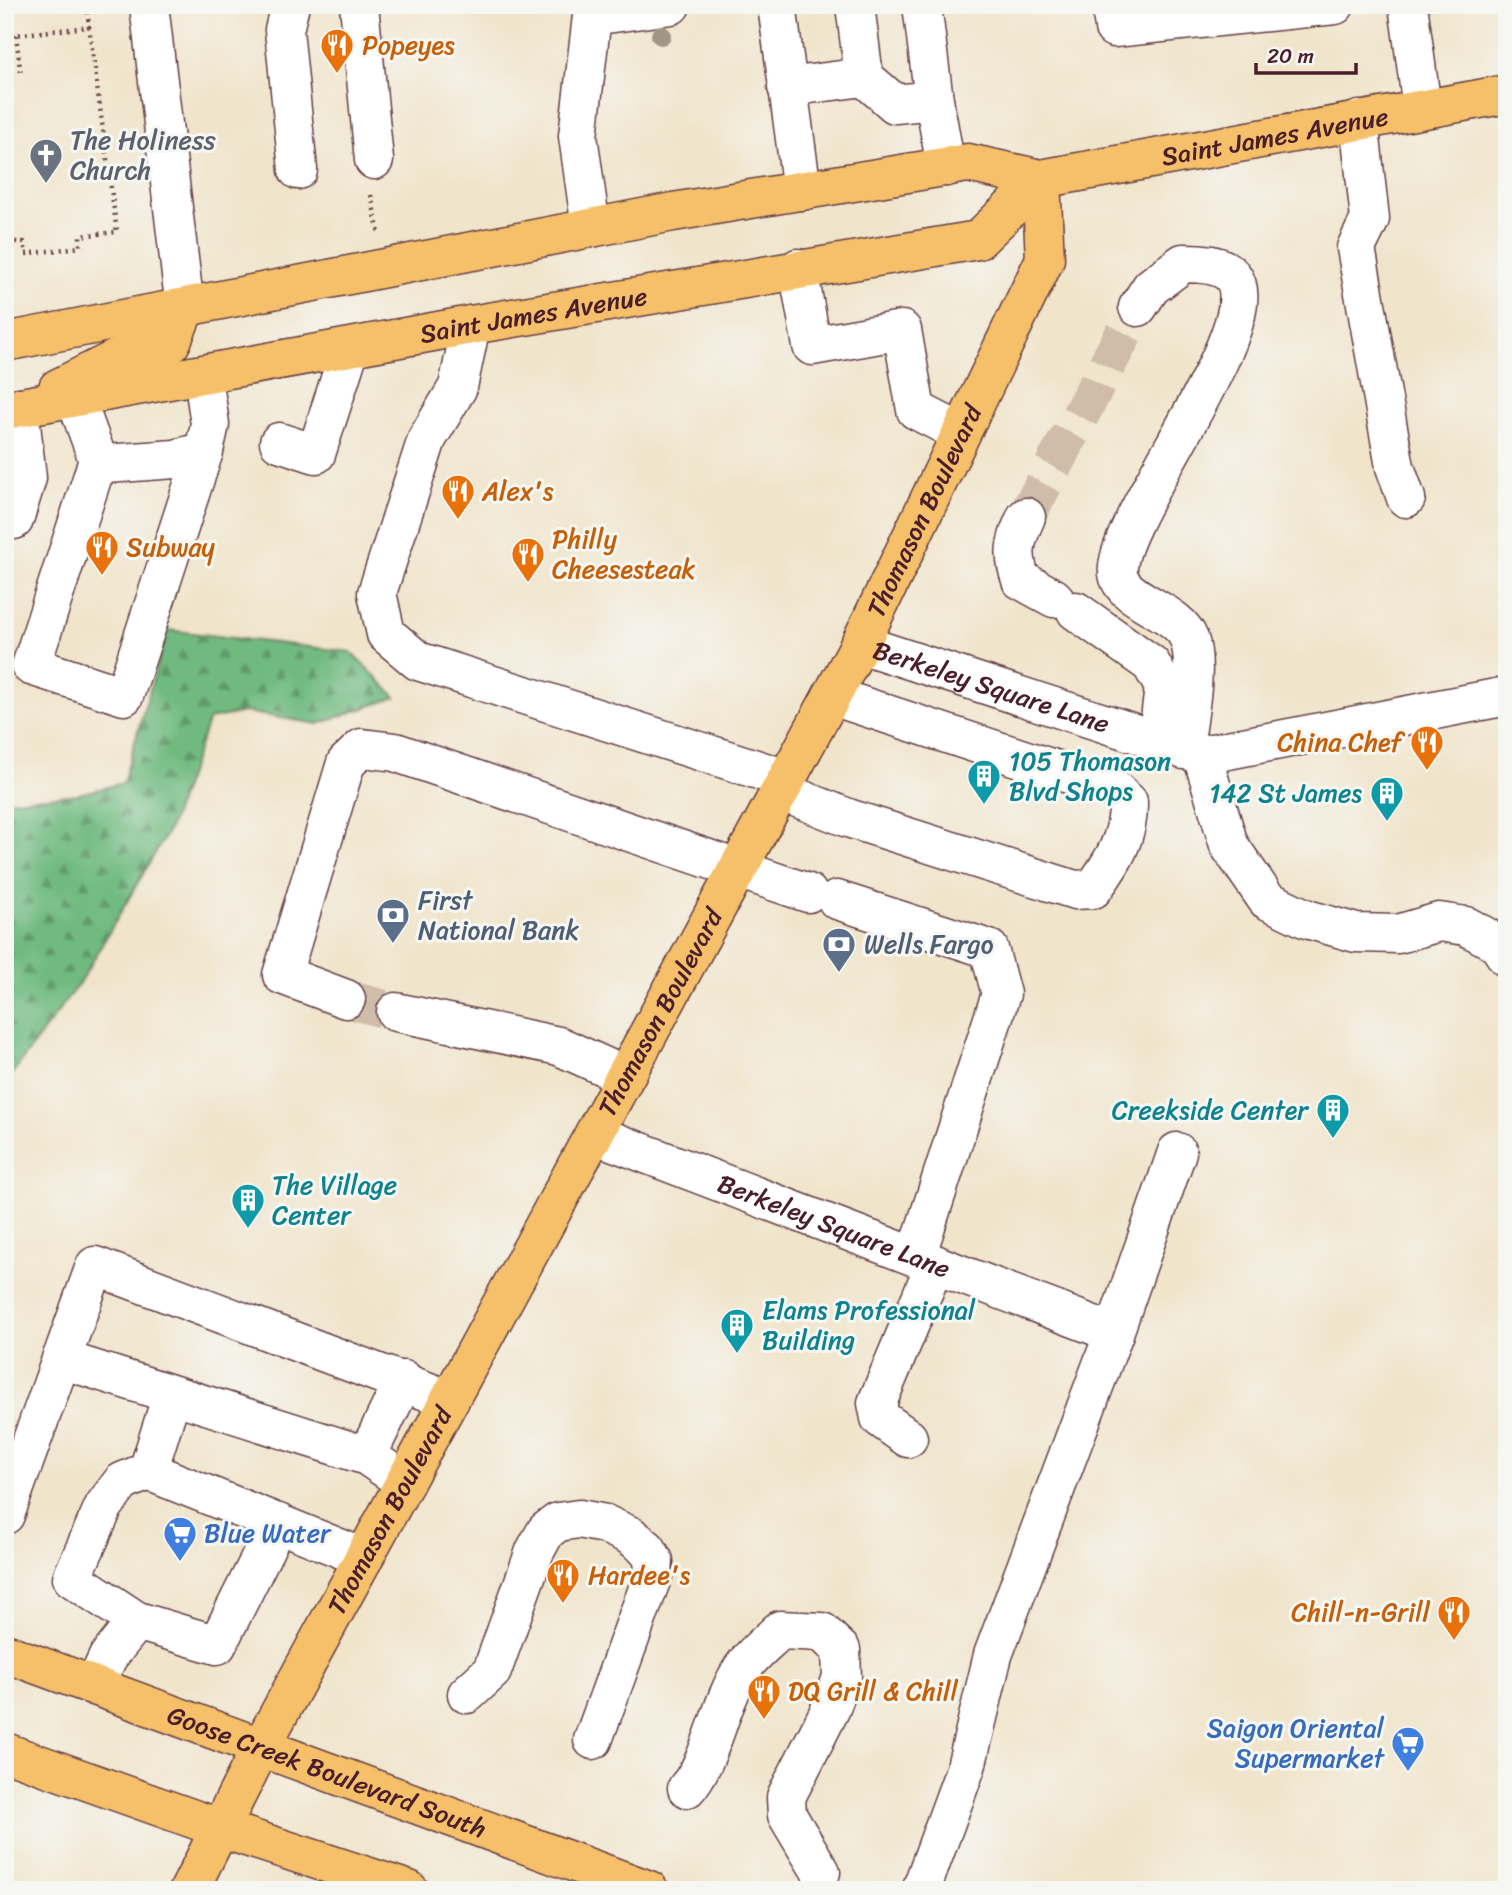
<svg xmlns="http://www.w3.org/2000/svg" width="1512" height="1895" viewBox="0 0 1512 1895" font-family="Sriracha,sans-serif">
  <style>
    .forest { fill: url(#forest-firs); stroke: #5d6c56; stroke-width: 2 }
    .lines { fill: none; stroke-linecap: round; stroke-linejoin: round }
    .minor-tunnel { stroke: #cfbdaa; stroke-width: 38; stroke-dasharray: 38 19; stroke-linecap: butt }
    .minor-casing { stroke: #633d43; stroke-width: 41 }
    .major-casing { stroke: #633d43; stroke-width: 41 }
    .highway-casing { stroke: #633d43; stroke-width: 41 }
    .path { stroke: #633d43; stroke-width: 4.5; stroke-dasharray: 2 5; stroke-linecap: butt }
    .minor { stroke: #fff; stroke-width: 38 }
    .major { stroke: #f6c06b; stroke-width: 38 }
    .highway { stroke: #f6c06b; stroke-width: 38 }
    .tree { fill: #a09685 }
    .labels { text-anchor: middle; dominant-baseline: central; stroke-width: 6; stroke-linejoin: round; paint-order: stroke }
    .food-label { font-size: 26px; fill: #c56008; stroke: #f6f6f2; text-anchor: start }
    .street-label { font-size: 26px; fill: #4a1f2b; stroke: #f6f6f2 }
    .worship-label { font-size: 26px; fill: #5b616d; stroke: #f6f6f2; text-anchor: start }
    .culture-label { font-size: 26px; fill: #0d838f; stroke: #f6f6f2; text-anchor: start }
    .service-label { font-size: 26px; fill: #4e5e75; stroke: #f6f6f2; text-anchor: start }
    .shop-label { font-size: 26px; fill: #366cbe; stroke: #f6f6f2; text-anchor: start }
  </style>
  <defs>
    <pattern id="forest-firs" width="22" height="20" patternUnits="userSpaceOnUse" patternTransform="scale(1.75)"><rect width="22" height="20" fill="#70ba80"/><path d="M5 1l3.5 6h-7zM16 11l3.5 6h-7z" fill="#5e9769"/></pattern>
  </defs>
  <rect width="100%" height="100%" fill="#f6f6f2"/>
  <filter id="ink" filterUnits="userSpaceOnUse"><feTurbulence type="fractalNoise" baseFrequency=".0143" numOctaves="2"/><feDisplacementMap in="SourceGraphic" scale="14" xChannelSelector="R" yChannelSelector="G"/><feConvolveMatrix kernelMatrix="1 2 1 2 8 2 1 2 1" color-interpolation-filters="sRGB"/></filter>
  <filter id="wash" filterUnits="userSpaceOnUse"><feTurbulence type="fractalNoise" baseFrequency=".00686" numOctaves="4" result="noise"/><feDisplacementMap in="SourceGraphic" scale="28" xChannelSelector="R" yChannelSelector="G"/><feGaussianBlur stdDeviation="1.57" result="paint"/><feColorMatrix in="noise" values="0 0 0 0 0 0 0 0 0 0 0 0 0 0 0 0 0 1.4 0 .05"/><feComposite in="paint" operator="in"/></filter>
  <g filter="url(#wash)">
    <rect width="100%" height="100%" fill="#f0e4ca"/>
    <path class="forest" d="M167 630 351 652 396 697 318 724 245 712 209 719 169 829 82 979 9 1078 5 1091V801L79 794 123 783Z"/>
  </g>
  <g filter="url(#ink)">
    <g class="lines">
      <g class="minor-tunnel">
        <path d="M1026 517 1138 307"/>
        <path d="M346 999 396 1012"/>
      </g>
      <defs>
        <g id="minor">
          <path d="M149 5 185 309"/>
          <path d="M290 5 284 30 298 170"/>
          <path d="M359 5 374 160"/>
          <path d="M777 5 802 191"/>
          <path d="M855 5 864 77 895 104 934 100 922 5"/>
          <path d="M1111 5 1114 28 1335 5"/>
          <path d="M1408 5 1422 108"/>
          <path d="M787 87 864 77"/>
          <path d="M934 100 946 167"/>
          <path d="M1359 120 1370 219 1356 248 1395 467 1406 498"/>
          <path d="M591 228 578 136 592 16 671 5"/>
          <path d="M798 268 812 346 902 330 916 410 961 433"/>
          <path d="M1138 307 1151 287 1183 263C1199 263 1222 263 1233 277 1268 323 1123 507 1118 567 1114 601 1177 607 1189 639 1199 666 1187 721 1184 750"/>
          <path d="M471 325 458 387 427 439 377 593 386 634 418 661 787 779"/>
          <path d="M75 397 98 460 106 464 175 459 204 451 210 424 206 397"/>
          <path d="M279 442 316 454 350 348"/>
          <path d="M98 460 31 666 124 696 204 451"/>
          <path d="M1026 517C1014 543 1012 554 1021 580L1054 598"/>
          <path d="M5 520H14L27 478 19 407"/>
          <path d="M1076 611 1151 664 1164 687 1158 735"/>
          <path id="s1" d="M860 644 1202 755 1507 696"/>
          <path d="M1202 755 1229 845 1267 900 1307 919 1356 933 1398 934 1439 922 1466 926 1497 943 1507 958"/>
          <path d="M780 791 848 818 1075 890 1093 889C1113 862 1129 837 1128 802L1114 789 832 696"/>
          <path d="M837 900 989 949 1001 994 916 1257"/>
          <path d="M346 999 282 975 346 763 362 748 395 752 808 893"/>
          <path d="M396 1012 559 1046 625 1076"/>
          <path id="s2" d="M594 1134 1114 1333"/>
          <path d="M61 1359 367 1456 405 1482"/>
          <path d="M908 1438 880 1418 877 1403 935 1264"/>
          <path d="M367 1456 404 1380"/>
          <path d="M148 1471 172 1395"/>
          <path d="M5 1515 95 1266 450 1400"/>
          <path d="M137 1621 217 1645 278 1523"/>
          <path d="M95 1685 108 1657 137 1621 72 1578 104 1506 122 1482 148 1471 364 1558"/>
          <path d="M467 1694 492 1671 535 1551 546 1531 558 1522 579 1519 605 1524 631 1536 647 1549 654 1561 653 1575 593 1740"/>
          <path d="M687 1788C711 1762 720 1702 742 1669 751 1655 768 1642 780 1630L822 1632 841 1650 842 1677 831 1708 786 1797 787 1815 821 1872"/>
          <path d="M921 1890 966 1767 993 1655 1114 1333 1177 1152"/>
        </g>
        <g id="major">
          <path id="s3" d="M5 342 673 212 968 163 1041 179 1507 94"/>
          <path d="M58 388 116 359 171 343 185 309"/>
          <path id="s4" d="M5 410 471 325 978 240 1041 179"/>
          <path id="s5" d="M189 1890 261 1747 860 644 1045 259 1041 179"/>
        </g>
        <g id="highway">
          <path id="s6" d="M5 1653 649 1890"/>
          <path d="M5 1752 219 1828 409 1890"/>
        </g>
      </defs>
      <use href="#minor" class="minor-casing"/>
      <use href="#major" class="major-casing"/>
      <use href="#highway" class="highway-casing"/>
      <g class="path">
        <path d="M87 5 89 27"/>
        <path d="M16 35 21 76"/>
        <path d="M5 36 89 27 117 232 80 236V247L26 254 24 242H5"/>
        <path d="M371 195 379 234"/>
      </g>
      <use href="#minor" class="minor"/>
      <use href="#major" class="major"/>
      <use href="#highway" class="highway"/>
    </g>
    <circle class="tree" cx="661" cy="35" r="10"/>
  </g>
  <defs>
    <symbol id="restaurant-pin" viewBox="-11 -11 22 30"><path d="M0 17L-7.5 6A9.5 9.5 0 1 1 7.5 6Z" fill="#e8710a" stroke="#f6f6f2"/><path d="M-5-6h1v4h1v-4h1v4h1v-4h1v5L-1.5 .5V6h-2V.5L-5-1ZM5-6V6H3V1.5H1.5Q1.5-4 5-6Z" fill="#fff"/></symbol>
    <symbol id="church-pin" viewBox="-11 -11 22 30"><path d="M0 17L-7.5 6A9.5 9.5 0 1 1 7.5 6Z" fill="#6b7280" stroke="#f6f6f2"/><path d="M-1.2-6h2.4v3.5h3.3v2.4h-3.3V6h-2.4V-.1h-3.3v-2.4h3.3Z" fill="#fff"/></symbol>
    <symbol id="building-pin" viewBox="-11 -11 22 30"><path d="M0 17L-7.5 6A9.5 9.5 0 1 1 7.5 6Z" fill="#0f9aa8" stroke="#f6f6f2"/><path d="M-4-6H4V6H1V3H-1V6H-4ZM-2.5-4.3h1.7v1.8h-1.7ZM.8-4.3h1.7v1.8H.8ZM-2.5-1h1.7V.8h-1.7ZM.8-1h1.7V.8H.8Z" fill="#fff"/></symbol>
    <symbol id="bank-pin" viewBox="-11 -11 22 30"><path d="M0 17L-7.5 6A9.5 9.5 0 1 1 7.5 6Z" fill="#5c6f8a" stroke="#f6f6f2"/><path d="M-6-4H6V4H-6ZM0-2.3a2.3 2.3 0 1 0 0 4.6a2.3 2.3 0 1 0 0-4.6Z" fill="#fff"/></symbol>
    <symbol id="supermarket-pin" viewBox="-11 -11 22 30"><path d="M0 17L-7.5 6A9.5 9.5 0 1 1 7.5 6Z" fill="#3f7fe0" stroke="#f6f6f2"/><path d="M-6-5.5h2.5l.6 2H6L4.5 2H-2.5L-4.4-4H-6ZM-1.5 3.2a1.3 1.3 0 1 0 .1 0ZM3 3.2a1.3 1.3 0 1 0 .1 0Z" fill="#fff"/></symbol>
  </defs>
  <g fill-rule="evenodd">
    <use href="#restaurant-pin" x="318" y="26" width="38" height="52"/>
    <use href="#church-pin" x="27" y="136" width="38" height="52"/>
    <use href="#restaurant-pin" x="439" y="472" width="38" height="52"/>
    <use href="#restaurant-pin" x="83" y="528" width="38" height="52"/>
    <use href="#restaurant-pin" x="509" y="535" width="38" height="52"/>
    <use href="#restaurant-pin" x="1408" y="723" width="38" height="52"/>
    <use href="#building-pin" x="965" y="757" width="38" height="52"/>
    <use href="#building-pin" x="1368" y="774" width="38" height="52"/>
    <use href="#bank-pin" x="374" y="896" width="38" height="52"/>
    <use href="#bank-pin" x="820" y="925" width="38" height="52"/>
    <use href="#building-pin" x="1314" y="1091" width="38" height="52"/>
    <use href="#building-pin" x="229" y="1181" width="38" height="52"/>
    <use href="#building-pin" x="718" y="1306" width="38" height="52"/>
    <use href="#supermarket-pin" x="161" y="1514" width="38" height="52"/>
    <use href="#restaurant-pin" x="544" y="1556" width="38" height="52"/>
    <use href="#restaurant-pin" x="1435" y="1593" width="38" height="52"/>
    <use href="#restaurant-pin" x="745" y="1672" width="38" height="52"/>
    <use href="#supermarket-pin" x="1389" y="1724" width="38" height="52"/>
  </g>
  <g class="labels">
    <g class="food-label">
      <text x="362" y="45">Popeyes</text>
      <text x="482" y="491">Alex's</text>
      <text x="552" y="539">Philly<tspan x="552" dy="30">Cheesesteak</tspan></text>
      <text x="126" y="547">Subway</text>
      <text x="1402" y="742" text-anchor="end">China Chef</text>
      <text x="588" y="1575">Hardee's</text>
      <text x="1430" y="1612" text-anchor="end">Chill-n-Grill</text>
      <text x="788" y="1691">DQ Grill &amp; Chill</text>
    </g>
    <g class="street-label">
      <text stroke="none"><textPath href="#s3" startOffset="1292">Saint James Avenue</textPath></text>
      <text stroke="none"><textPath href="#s4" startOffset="537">Saint James Avenue</textPath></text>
      <text stroke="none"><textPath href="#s5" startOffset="1563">Thomason Boulevard</textPath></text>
      <text stroke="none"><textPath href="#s1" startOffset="138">Berkeley Square Lane</textPath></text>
      <text stroke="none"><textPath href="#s5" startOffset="996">Thomason Boulevard</textPath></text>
      <text stroke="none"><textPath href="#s2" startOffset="257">Berkeley Square Lane</textPath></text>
      <text stroke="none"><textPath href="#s5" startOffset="429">Thomason Boulevard</textPath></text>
      <text stroke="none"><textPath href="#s6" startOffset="343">Goose Creek Boulevard South</textPath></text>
    </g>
    <g class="worship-label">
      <text x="70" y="140">The Holiness<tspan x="70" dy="30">Church</tspan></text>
    </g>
    <g class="culture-label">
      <text x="1009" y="761">105 Thomason<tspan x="1009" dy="30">Blvd Shops</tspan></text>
      <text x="1362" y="793" text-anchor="end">142 St James</text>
      <text x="1308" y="1110" text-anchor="end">Creekside Center</text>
      <text x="272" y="1185">The Village<tspan x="272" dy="30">Center</tspan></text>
      <text x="762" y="1310">Elams Professional<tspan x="762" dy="30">Building</tspan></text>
    </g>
    <g class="service-label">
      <text x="418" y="900">First<tspan x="418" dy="30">National Bank</tspan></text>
      <text x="864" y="944">Wells Fargo</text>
    </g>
    <g class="shop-label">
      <text x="204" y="1533">Blue Water</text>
      <text x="1384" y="1728" text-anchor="end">Saigon Oriental<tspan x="1384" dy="30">Supermarket</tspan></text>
    </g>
  </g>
  <rect width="1512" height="1895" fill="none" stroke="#f6f6f2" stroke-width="28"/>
  <path d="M1256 63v10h100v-10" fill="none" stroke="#4a1f2b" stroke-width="3.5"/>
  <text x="1267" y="63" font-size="21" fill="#4a1f2b" stroke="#f6f6f2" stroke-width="5" paint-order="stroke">20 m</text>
</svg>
